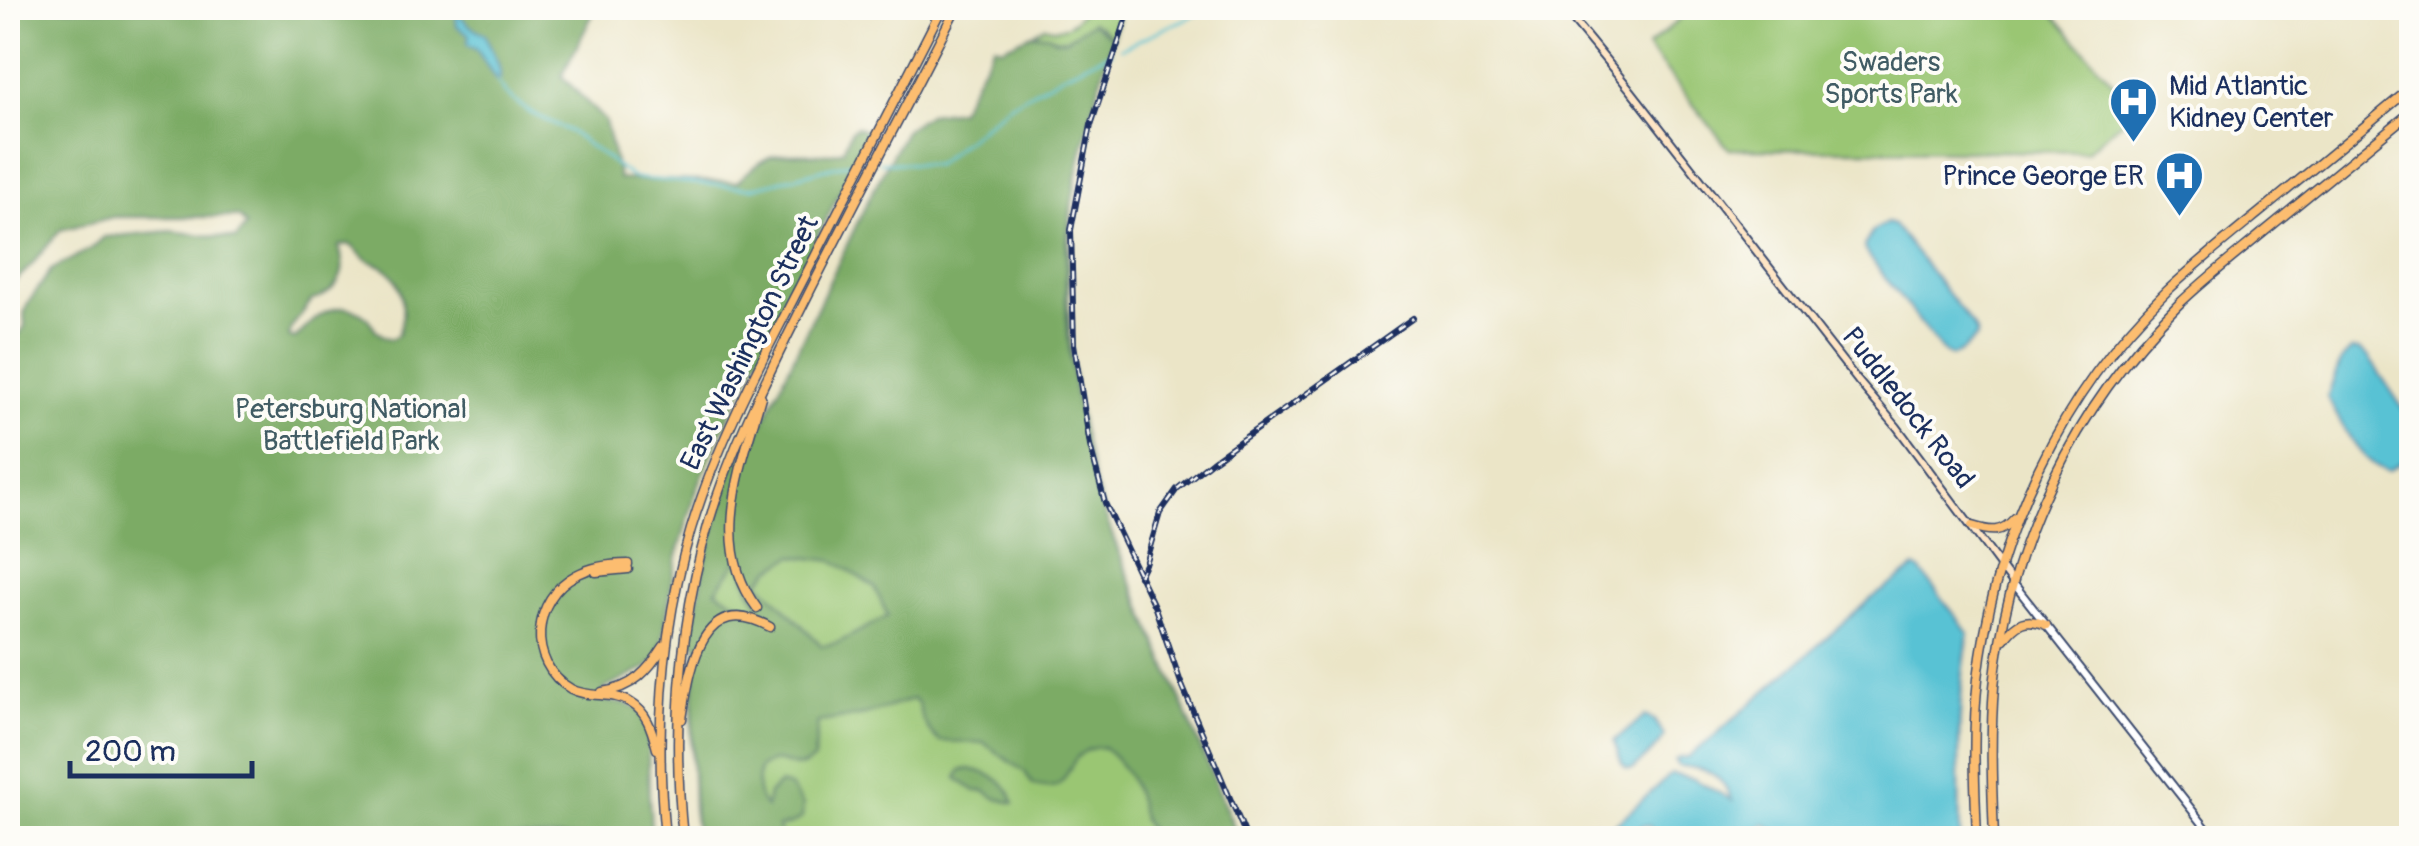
<svg xmlns="http://www.w3.org/2000/svg" width="2419" height="846" viewBox="0 0 2419 846" font-family="Pangolin,sans-serif">
  <style>
    .green { fill: #9ac673; stroke: #5a7a68; stroke-width: 2.5 }
    .forest { fill: #7bab65; stroke: #4b6d62; stroke-width: 2.5; fill-rule: evenodd }
    .water { fill: #58c2d4; stroke: #3a7899; stroke-width: 2.5 }
    .lines { fill: none; stroke-linecap: round; stroke-linejoin: round }
    .stream { stroke: #58c2d4; stroke-width: 2.5 }
    .tertiary-casing { stroke: #3a4a6e; stroke-width: 10 }
    .secondary-casing { stroke: #3a4a6e; stroke-width: 10 }
    .primary-casing { stroke: #3a4a6e; stroke-width: 11 }
    .trunk-casing { stroke: #3a4a6e; stroke-width: 11 }
    .tertiary { stroke: #fff; stroke-width: 6 }
    .secondary { stroke: #fee5c5; stroke-width: 6 }
    .primary { stroke: #fcbd6f; stroke-width: 8 }
    .trunk { stroke: #fcbd6f; stroke-width: 8 }
    .rail-casing { stroke: #1b2f5e; stroke-width: 6 }
    .rail { stroke: #fdfcf7; stroke-width: 2.5; stroke-dasharray: 8; stroke-linecap: butt }
    .labels { text-anchor: middle; dominant-baseline: central; stroke-width: 8; stroke-linejoin: round; paint-order: stroke }
    .park-label { font-size: 28px; fill: #415c64; stroke: #fdfcf7 }
    .poi-label { font-size: 28px; fill: #1b2f5e; stroke: #fdfcf7; text-anchor: start }
    .street-label { font-size: 28px; fill: #1b2f5e; stroke: #fdfcf7 }
  </style>
  <rect width="100%" height="100%" fill="#fdfcf7"/>
  <filter id="ink" filterUnits="userSpaceOnUse"><feTurbulence type="fractalNoise" baseFrequency=".01" numOctaves="2"/><feDisplacementMap in="SourceGraphic" scale="20" xChannelSelector="R" yChannelSelector="G"/><feConvolveMatrix kernelMatrix="1 2 1 2 8 2 1 2 1" color-interpolation-filters="sRGB"/></filter>
  <filter id="wash" filterUnits="userSpaceOnUse"><feTurbulence type="fractalNoise" baseFrequency=".0048" numOctaves="4" result="noise"/><feDisplacementMap in="SourceGraphic" scale="40" xChannelSelector="R" yChannelSelector="G"/><feGaussianBlur stdDeviation="2.25" result="paint"/><feColorMatrix in="noise" values="0 0 0 0 0 0 0 0 0 0 0 0 0 0 0 0 0 1.4 0 .05"/><feComposite in="paint" operator="in"/></filter>
  <g filter="url(#wash)">
    <rect width="100%" height="100%" fill="#ebe5c7"/>
    <g class="green">
      <path d="M1085 8H1093L1108 13 1110 8H1121L1113 38 1098 25C1088 29 1076 37 1066 39 1058 41 1043 34 1032 34L1045 26C1064 33 1074 22 1085 8Z"/>
      <path d="M1692 8H2048L2136 109 2086 152 1729 149 1647 47Z"/>
      <path d="M903 144 1074 179C1064 274 1066 365 1088 458 1101 514 1126 568 1148 621 1178 694 1208 766 1239 838H697L693 810 691 743 693 690 697 649 754 442Z"/>
    </g>
    <g class="forest">
      <path d="M8 8H596L562 76 605 121 619 179 737 182C748 172 762 157 777 155 800 151 821 158 843 150L851 131 857 127 869 133 714 447 696 492 676 560 660 656 645 669 604 689 605 701 627 704 640 710 648 726 649 795 652 838H8V342L20 333 25 326 24 314 28 303 51 270 92 248 104 237 171 231 236 239 246 226 239 217H114L60 230 31 266 8 288ZM349 244C356 249 361 256 368 260 373 263 379 264 383 267 405 279 406 314 398 335L391 339C377 335 376 329 368 319 363 312 356 310 348 308 325 305 309 325 295 339L289 337 291 328 312 300C325 298 339 285 342 272 344 264 341 254 339 246Z"/>
      <path d="M1092 22 1113 38C1095 98 1077 160 1069 223 1059 304 1073 407 1096 486 1112 542 1137 595 1159 649 1186 712 1212 775 1238 838H1160C1136 822 1143 811 1134 788 1128 771 1117 759 1103 747 1064 748 1074 784 1051 787 1045 788 1039 786 1033 785L1025 772 984 743 939 741C929 732 919 717 919 704L913 699 865 715 818 722 814 759C791 780 783 748 759 769 757 784 755 794 766 807L769 794 779 784 790 787 803 805 802 818 791 824 778 827 783 838H697C689 773 692 708 698 643L693 644 691 640 705 562 735 460 748 454 869 198 906 129 928 114 959 110 994 45 1001 48 1032 34H1047L1055 39 1065 40ZM793 556 834 561 874 587 888 616 837 643 822 646 759 582 770 570ZM740 558 749 588 762 610 749 609 716 590Z"/>
      <path d="M970 769C989 773 1010 782 1014 803L997 799 985 791H975L957 778 961 770Z"/>
    </g>
    <g class="water">
      <path d="M456 12 470 26 485 34C490 51 501 61 500 79L496 80 476 48 468 44 469 34 457 26Z"/>
      <path d="M1887 223 1894 225 1973 326 1977 334 1976 338C1968 345 1964 353 1951 356L1942 351 1865 251 1864 246 1873 231Z"/>
      <path d="M2351 350H2360L2368 356 2411 421V456L2388 471C2359 463 2341 422 2327 397L2341 361Z"/>
      <path d="M1915 568 1920 570 1969 633C1956 701 1959 769 1960 838H1789L1765 824 1749 838H1661L1649 825 1641 826 1637 832 1638 838H1597L1625 816 1671 774 1694 779 1732 800C1721 773 1707 768 1678 766L1675 761 1679 758 1688 757 1706 743 1872 598Z"/>
      <path d="M1645 716 1654 720 1664 735 1659 745 1633 769H1627L1622 764 1614 741Z"/>
    </g>
    <g class="lines">
      <g class="stream">
        <path d="M1121 48 1210 8"/>
        <path d="M497 81 506 94 529 112 569 131 633 178 752 188 852 162H872"/>
        <path d="M880 162 935 165 1009 105 1068 72 1112 52"/>
      </g>
    </g>
  </g>
  <g filter="url(#ink)">
    <g class="lines">
      <defs>
        <path id="tertiary" d="M2014 584 2214 838"/>
        <path id="secondary" d="M1563 8 1629 88 1858 381 1897 427 2013 583"/>
        <g id="primary">
          <path d="M1972 526C1991 532 2001 534 2015 518"/>
          <path d="M2004 639C2016 622 2026 617 2046 625"/>
          <path d="M1977 838C1975 785 1972 732 1978 679 1994 534 2061 393 2167 291 2198 262 2232 235 2265 208 2314 168 2363 128 2412 87"/>
          <path d="M1994 838C1992 788 1990 737 1994 687 2007 543 2076 405 2178 305 2206 278 2236 255 2265 231 2314 191 2363 151 2412 111"/>
        </g>
        <g id="trunk">
          <path d="M628 564C610 564 593 566 576 575 532 598 526 663 571 689 590 699 613 691 631 703 648 713 652 731 657 749"/>
          <path d="M596 572 628 569"/>
          <path d="M757 608C709 545 742 464 761 397"/>
          <path d="M602 692C633 688 648 671 664 646"/>
          <path d="M682 719C690 671 700 589 770 627"/>
          <path d="M665 838C655 735 661 630 691 529 717 444 759 365 800 286 847 193 895 101 942 8"/>
          <path d="M683 838C672 732 679 625 709 522 730 451 763 385 796 319 848 214 903 112 956 8"/>
        </g>
      </defs>
      <use href="#tertiary" class="tertiary-casing"/>
      <use href="#secondary" class="secondary-casing"/>
      <use href="#primary" class="primary-casing"/>
      <use href="#trunk" class="trunk-casing"/>
      <use href="#tertiary" class="tertiary"/>
      <use href="#secondary" class="secondary"/>
      <use href="#primary" class="primary"/>
      <use href="#trunk" class="trunk"/>
      <defs>
        <g id="rail">
          <path d="M1130 8 1091 125 1071 230 1074 344 1090 446 1105 503 1155 608 1181 683 1247 838"/>
          <path d="M1139 576 1145 564 1160 513 1177 489 1212 461 1413 318"/>
        </g>
      </defs>
      <use href="#rail" class="rail-casing"/>
      <use href="#rail" class="rail"/>
    </g>
  </g>
  <defs>
    <symbol id="hospital-pin" viewBox="-11 -11 22 30"><path d="M0 17L-7.5 6A9.5 9.5 0 1 1 7.5 6Z" fill="#1f6fb2" stroke="#fdfcf7"/><path d="M-5-5h3v3.5h4V-5h3V5h-3V1.5h-4V5h-3Z" fill="#fff"/></symbol>
  </defs>
  <g fill-rule="evenodd">
    <use href="#hospital-pin" x="2106" y="74" width="55" height="75"/>
    <use href="#hospital-pin" x="2152" y="148" width="55" height="75"/>
  </g>
  <g class="labels">
    <g class="park-label">
      <text x="1891" y="62">Swaders<tspan x="1891" dy="32">Sports Park</tspan></text>
      <text x="351" y="409">Petersburg National<tspan x="351" dy="32">Battlefield Park</tspan></text>
    </g>
    <g class="poi-label">
      <text x="2169" y="86">Mid Atlantic<tspan x="2169" dy="32">Kidney Center</tspan></text>
      <text x="2144" y="176" text-anchor="end">Prince George ER</text>
    </g>
    <g class="street-label">
      <text transform="translate(750 343) rotate(-64)">East Washington Street</text>
      <text transform="translate(1908 408) rotate(52)">Puddledock Road</text>
    </g>
  </g>
  <rect width="2419" height="846" fill="none" stroke="#fdfcf7" stroke-width="40"/>
  <path d="M70 761v15h182v-15" fill="none" stroke="#1b2f5e" stroke-width="5"/>
  <text x="85" y="761" font-size="30" fill="#1b2f5e" stroke="#fdfcf7" stroke-width="8" paint-order="stroke">200 m</text>
</svg>
